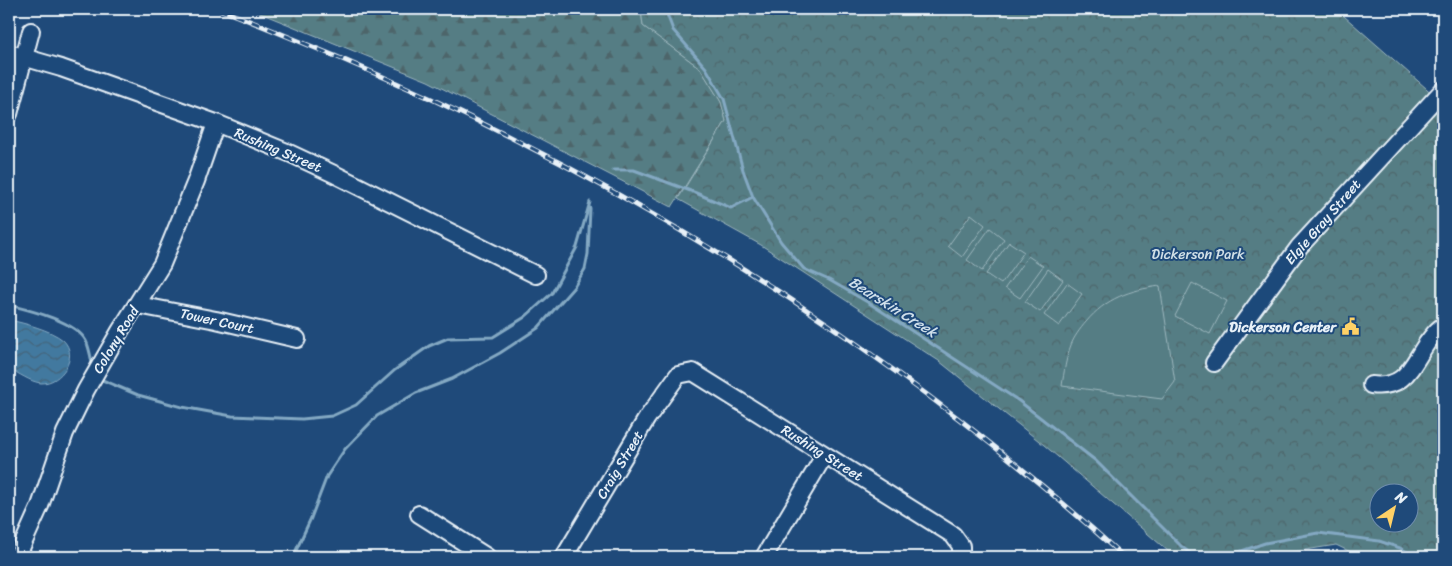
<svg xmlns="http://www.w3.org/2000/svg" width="1452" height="566" viewBox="0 0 1452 566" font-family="Sriracha,sans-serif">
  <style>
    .forest { fill: url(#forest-firs); stroke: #9eb7be }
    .park { fill: url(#park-crowns); stroke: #9eb7be; fill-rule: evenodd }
    .garden { fill: #547d84; stroke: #9eb7be }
    .water { fill: url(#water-waves); stroke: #84a9c3 }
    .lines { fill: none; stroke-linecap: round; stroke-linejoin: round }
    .stream { stroke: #84a9c3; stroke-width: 3 }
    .minor-casing { stroke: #e8f1f8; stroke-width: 20 }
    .minor { stroke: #1f4a7a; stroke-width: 16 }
    .rail-casing { stroke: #e8f1f8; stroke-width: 5 }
    .rail { stroke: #1f4a7a; stroke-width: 3; stroke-dasharray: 9; stroke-linecap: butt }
    .labels { text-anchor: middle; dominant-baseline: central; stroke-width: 4; stroke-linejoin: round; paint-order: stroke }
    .street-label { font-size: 14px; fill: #e8f1f8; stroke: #1f4a7a }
    .park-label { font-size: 14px; fill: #d2e0e7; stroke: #1f4a7a }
    .poi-label { font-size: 14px; font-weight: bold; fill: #e8f1f8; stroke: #1f4a7a; text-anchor: end }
    .water-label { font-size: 15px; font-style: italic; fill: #cfdfeb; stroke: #1f4a7a }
  </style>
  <defs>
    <pattern id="forest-firs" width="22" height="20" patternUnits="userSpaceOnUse" patternTransform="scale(1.25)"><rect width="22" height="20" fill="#547d84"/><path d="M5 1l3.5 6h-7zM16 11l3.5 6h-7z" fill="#4e656a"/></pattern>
    <pattern id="park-crowns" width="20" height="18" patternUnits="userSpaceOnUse" patternTransform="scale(1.25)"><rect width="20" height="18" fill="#547d84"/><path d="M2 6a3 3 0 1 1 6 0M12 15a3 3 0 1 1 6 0" fill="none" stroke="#4e656a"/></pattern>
    <pattern id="water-waves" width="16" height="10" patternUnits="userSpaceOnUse" patternTransform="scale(1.25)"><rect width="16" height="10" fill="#42799f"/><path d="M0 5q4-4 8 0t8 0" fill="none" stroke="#446379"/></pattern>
  </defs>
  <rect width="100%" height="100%" fill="#1f4a7a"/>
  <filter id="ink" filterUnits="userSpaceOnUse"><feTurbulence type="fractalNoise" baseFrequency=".02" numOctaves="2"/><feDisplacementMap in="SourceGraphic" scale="10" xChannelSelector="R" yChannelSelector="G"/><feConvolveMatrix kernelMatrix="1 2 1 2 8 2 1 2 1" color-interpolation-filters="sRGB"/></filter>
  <g filter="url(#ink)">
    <path class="forest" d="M250 9H641L643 26 700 68 721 102 726 121 672 207 428 81Z"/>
    <path class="park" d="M641 9H1336L1443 103V557H1361L1336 545 1293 552 1283 557H1175L1044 445 939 361 761 245 678 199 726 121 721 102 700 68 643 26ZM1380 494H1410V524H1380Z"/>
    <g class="garden">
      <path d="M971 214 985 225 962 257 948 246Z"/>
      <path d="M990 228 1004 239 982 271 967 260Z"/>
      <path d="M1009 242 1024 252 1001 284 986 274Z"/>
      <path d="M1028 256 1043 266 1020 298 1005 288Z"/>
      <path d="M1048 269 1063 280 1040 312 1025 302Z"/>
      <path d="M1067 283 1082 294 1059 326 1044 315Z"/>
      <path d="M1192 283 1227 301 1210 334 1175 316Z"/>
      <path d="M1160 286 1175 382 1162 399 1062 386C1064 372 1066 358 1071 345 1074 337 1080 329 1086 322 1106 298 1130 290 1160 286Z"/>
    </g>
    <path class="water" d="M9 320C24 323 51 330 63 340 80 356 61 384 41 383 30 382 19 373 9 369Z"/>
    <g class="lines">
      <g class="stream">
        <path d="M665 9 673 30 706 68 724 99 743 170 753 197 781 242 804 269 829 280 869 303 1019 401 1096 461 1182 547 1195 557H1198"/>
        <path d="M613 170H634L696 193 731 208 753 197"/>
        <path d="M9 305C29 310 76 321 86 341 90 349 91 359 93 368"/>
        <path d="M100 379 138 395 182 407 232 416 302 419 332 416 356 405 395 370 429 346 448 338 493 337 525 317 552 293 577 247 590 202"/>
        <path d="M293 557 311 518 327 476 345 449 377 416 416 393 452 379 500 353 538 328 574 287 585 269 588 254 590 208"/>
        <path d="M1214 557 1227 556 1265 543 1318 533 1379 541 1400 548 1416 557"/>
      </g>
      <defs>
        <g id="minor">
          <path d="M9 53 61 68 216 123 289 153 336 175 536 275"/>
          <path d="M9 114 31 31"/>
          <path d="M138 305 216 320 297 339"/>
          <path d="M1214 363 1299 247 1443 90"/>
          <path d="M1371 385C1405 389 1410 368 1427 343 1432 337 1436 330 1443 326"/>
          <path d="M419 514 487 557"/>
          <path d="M17 557 40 506 65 433 86 390 120 331 162 264 196 181 216 123"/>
          <path d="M564 557 647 418 678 375 693 372 953 535 961 546V557"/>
          <path d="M764 557 824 456"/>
        </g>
      </defs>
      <use href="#minor" class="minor-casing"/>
      <use href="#minor" class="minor"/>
      <defs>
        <path id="rail" d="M218 9C260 24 300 42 342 59 626 180 895 349 1124 557"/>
      </defs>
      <use href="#rail" class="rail-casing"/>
      <use href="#rail" class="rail"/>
    </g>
  </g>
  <defs>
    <symbol id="civic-bare" viewBox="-9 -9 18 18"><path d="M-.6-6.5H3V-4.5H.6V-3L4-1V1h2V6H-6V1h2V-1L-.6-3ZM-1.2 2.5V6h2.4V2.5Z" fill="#ffd166" stroke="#1f4a7a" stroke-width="2.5" paint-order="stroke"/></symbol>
  </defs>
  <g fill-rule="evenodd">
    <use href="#civic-bare" x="1338" y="314" width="25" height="25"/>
  </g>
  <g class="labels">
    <g class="street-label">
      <text transform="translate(278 150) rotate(23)">Rushing Street</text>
      <text transform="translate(1323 222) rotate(-49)">Elgie Gray Street</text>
      <text transform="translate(217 321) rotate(12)">Tower Court</text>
      <text transform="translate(116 340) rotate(-59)">Colony Road</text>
      <text transform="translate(822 453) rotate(32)">Rushing Street</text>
      <text transform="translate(620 465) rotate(-59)">Craig Street</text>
    </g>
    <g class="park-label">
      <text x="1198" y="254">Dickerson Park</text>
    </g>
    <g class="poi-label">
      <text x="1336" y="327">Dickerson Center</text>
    </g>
    <g class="water-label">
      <text transform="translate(893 307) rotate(32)">Bearskin Creek</text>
    </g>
  </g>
  <rect width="1452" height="566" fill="none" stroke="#1f4a7a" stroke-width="30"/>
  <rect x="15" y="15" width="1422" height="536" fill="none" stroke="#e8f1f8" stroke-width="2" filter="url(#ink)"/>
  <g transform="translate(1394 508) rotate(35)"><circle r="24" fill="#1f4a7a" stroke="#6f8dac"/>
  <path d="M0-4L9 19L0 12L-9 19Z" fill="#ffd166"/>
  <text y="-8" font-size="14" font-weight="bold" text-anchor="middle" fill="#e8f1f8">N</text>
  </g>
</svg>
